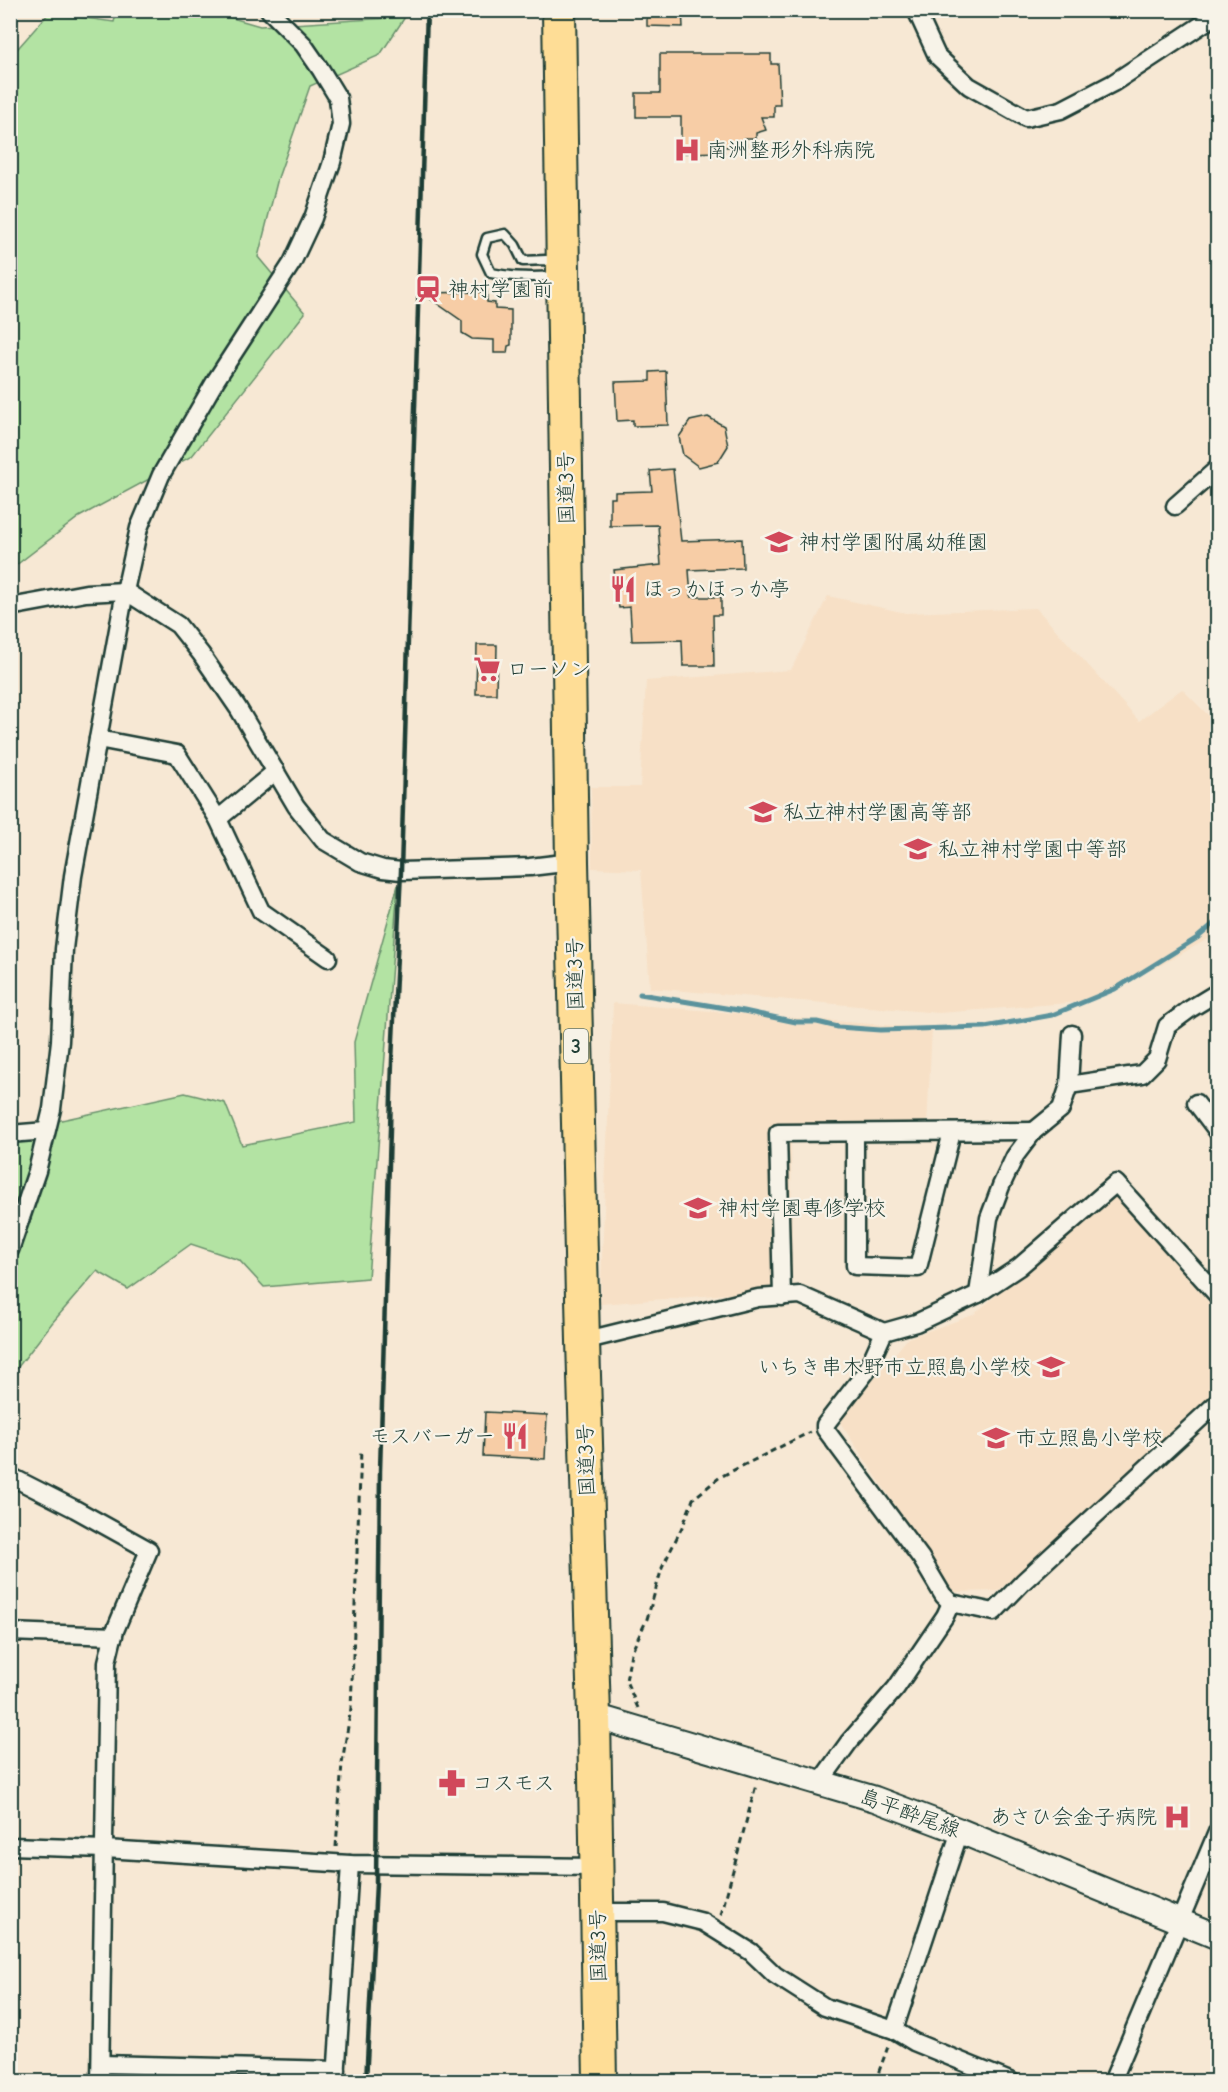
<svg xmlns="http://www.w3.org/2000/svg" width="1228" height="2092" viewBox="0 0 1228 2092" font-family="'Comic Neue','Klee One',sans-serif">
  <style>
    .built { fill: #f7e0c6 }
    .green { fill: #b3e3a3; stroke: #69906c; stroke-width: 1.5 }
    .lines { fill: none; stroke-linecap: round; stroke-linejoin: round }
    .stream { stroke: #5a929c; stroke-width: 5 }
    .building { fill: #f7cda6; stroke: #1f3d34; stroke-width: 1.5 }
    .lane-casing { stroke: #1f3d34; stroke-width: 13 }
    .street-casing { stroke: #1f3d34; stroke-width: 21 }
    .secondary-casing { stroke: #1f3d34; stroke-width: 28 }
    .highway-casing { stroke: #1f3d34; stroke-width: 36 }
    .path { stroke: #1f3d34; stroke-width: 3; stroke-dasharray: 6 4.5; stroke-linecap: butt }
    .lane { stroke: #f7f3e8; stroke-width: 8 }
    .street { stroke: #f7f3e8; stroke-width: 16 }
    .secondary { stroke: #f7f3e8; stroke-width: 24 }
    .highway { stroke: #fedd96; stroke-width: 32 }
    .rail { stroke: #1f3d34; stroke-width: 4.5 }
    .labels { text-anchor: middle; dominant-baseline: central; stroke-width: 4.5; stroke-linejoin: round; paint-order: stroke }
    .shield { fill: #f7f3e8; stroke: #60746a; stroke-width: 1.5 }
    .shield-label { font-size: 20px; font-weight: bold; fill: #1f3d34 }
    .poi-label { font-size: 21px; fill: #1f3d34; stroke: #f7f3e8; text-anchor: start }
    .street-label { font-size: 21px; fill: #1f3d34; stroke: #f7f3e8 }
  </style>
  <rect width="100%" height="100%" fill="#f7e8d4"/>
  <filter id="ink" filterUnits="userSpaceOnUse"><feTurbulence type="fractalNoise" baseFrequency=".0167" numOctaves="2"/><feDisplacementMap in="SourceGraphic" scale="12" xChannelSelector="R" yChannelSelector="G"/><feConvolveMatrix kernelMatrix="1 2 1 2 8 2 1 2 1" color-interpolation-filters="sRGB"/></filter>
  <g filter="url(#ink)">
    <g class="built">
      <path d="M828 596 906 613 1036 608 1139 721 1182 689 1217 724V934L1161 965 1082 1002 939 1013 650 988 641 870 592 868 591 787H640L646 681 791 670Z"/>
      <path d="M613 1003 932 1029 927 1126 791 1125 792 1289 600 1304Z"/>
      <path d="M1116 1194 1217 1312V1397L998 1591 953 1592 839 1421 908 1338 973 1315Z"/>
    </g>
    <g class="green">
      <path d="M117 11H208L260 26 405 17 380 55 310 86 278 178 258 257 305 313 192 456 79 517 11 569V56L49 13 114 22Z"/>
      <path d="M398 885 368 1278 264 1287 239 1260 191 1244 128 1289 97 1271 52 1323 11 1376V1284L18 1265 11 1261V1131L185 1093 225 1103 242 1145 356 1122 354 1042Z"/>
    </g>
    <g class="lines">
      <path class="stream" d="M640 994 744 1011 796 1022H817L838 1027 880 1030 985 1027 1052 1015 1115 989 1197 938 1218 920"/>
    </g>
    <g class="building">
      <path d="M647 10H682L683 27 647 26Z"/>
      <path d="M660 54H771V64H778L780 105H774V117H761L766 130 756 133V138H745L746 146 723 147 724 152 681 153V117H636V93H660Z"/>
      <path d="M487 292V302L495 303V309L511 310V345L508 346 507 353H494V340L472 339 462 333V321L422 293Z"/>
      <path d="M666 371 668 425 633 426V420L617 421 615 382 650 381V372Z"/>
      <path d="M708 417 724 426 728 446 718 462 699 467 683 455 679 437 690 421Z"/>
      <path d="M673 469 681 541 742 539 743 568 689 570 691 597H721V615H713L714 666H683L682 640 632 641 630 607 619 608 614 570 661 565 658 525 610 526V498H615V492L652 491 650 471Z"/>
      <path d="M477 645H497L496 694H476Z"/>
      <path d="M485 1412 547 1415 545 1459 483 1456Z"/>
    </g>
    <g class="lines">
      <defs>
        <path id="lane" d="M505 234 515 245 523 261 546 260 563 275C538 278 515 278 491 273L482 254 487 238Z"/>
        <g id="street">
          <path d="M916 10 937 56 969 86 1026 118 1061 110 1113 83 1218 14"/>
          <path d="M1175 506 1218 468"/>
          <path d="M10 607 86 593 125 591 178 625 201 654 238 708 296 806 323 840 360 862 383 869 401 871 530 867 572 862"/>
          <path d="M98 739 177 754 218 819 261 911 328 958"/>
          <path d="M218 819 276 771"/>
          <path d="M1069 1085 1142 1074 1157 1059 1167 1026 1190 1009 1218 992"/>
          <path d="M1196 1103 1218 1132"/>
          <path d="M855 1133V1266L918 1268 952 1132"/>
          <path d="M10 1134 46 1131"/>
          <path d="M10 1250 37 1171 52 1109 60 1041 64 949 73 876 125 591 139 528 161 475 216 380 292 263 313 218 332 162 341 124 338 98 321 70 303 44 269 10"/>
          <path d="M978 1294 989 1218 1001 1186 1015 1156 1034 1131 1061 1109 1069 1085 1072 1034"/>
          <path d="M782 1297 778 1133 1034 1131"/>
          <path d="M884 1332 866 1372 825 1425V1429L921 1558 943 1595 951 1603 994 1612 1023 1582 1218 1402"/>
          <path d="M583 1341 758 1298 800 1295 884 1332 916 1323 978 1294 1019 1267 1116 1183 1218 1296"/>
          <path d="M10 1476 75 1509 149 1550 114 1633 107 1662 100 2082"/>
          <path d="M10 1632 114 1636"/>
          <path d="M820 1782 849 1742 896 1688 945 1616 951 1603"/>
          <path d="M10 1846 105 1849 350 1864 596 1867"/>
          <path d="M597 1912H663L703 1922 751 1952 775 1975 825 2007 894 2030 914 2042 1012 2082"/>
          <path d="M894 2030 960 1831"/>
          <path d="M101 2064 337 2070"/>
          <path d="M336 2079 350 1864"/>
          <path d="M1112 2082 1218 1830"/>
        </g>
        <path id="secondary" d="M594 1716 875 1799 960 1831 1218 1937"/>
        <path id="highway" d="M559 10 572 862 583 1341 594 1716 600 2082"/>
      </defs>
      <use href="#lane" class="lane-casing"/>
      <use href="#street" class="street-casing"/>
      <use href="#secondary" class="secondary-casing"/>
      <use href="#highway" class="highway-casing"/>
      <g class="path">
        <path d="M638 1708 626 1681 631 1653 647 1619 662 1568 684 1523 693 1499 720 1477 810 1432"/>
        <path d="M336 1847 342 1763 351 1708 361 1450"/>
        <path d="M721 1915 756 1785"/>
        <path d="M875 2082 889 2044"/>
      </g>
      <use href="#lane" class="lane"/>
      <use href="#street" class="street"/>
      <use href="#secondary" class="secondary"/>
      <use href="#highway" class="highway"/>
      <path class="rail" d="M366 2082 376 1883 380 1471 392 1061 401 871 427 10"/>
    </g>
  </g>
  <defs>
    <symbol id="hospital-bare" viewBox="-9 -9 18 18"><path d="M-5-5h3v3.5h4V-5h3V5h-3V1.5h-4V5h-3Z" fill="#d1495b" stroke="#f7f3e8" stroke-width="2.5" paint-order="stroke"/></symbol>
    <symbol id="station-bare" viewBox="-9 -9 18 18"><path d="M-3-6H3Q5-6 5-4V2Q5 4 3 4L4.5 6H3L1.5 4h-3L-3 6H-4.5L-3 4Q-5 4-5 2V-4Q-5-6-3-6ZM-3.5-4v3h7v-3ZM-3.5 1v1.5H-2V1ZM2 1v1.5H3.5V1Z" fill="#d1495b" stroke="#f7f3e8" stroke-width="2.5" paint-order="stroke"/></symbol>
    <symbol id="school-bare" viewBox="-9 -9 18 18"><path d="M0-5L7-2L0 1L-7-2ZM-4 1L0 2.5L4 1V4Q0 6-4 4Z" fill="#d1495b" stroke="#f7f3e8" stroke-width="2.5" paint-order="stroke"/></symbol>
    <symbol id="restaurant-bare" viewBox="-9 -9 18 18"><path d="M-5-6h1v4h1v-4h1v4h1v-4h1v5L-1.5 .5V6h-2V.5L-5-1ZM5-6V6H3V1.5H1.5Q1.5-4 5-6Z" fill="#d1495b" stroke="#f7f3e8" stroke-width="2.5" paint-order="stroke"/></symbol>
    <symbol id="supermarket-bare" viewBox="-9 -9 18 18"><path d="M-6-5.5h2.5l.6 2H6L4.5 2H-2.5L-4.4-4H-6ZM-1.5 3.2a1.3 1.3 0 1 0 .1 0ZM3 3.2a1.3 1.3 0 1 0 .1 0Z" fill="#d1495b" stroke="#f7f3e8" stroke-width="2.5" paint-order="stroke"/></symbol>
    <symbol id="university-bare" viewBox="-9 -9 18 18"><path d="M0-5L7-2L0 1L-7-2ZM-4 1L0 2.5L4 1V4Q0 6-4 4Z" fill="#d1495b" stroke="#f7f3e8" stroke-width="2.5" paint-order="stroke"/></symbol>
    <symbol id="pharmacy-bare" viewBox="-9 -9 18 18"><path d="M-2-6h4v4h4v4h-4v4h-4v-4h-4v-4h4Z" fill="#d1495b" stroke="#f7f3e8" stroke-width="2.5" paint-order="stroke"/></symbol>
  </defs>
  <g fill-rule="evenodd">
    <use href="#hospital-bare" x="668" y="131" width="38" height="38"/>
    <use href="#station-bare" x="409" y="270" width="38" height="38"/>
    <use href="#school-bare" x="760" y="523" width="38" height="38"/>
    <use href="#restaurant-bare" x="604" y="570" width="38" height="38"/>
    <use href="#supermarket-bare" x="468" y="650" width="38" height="38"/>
    <use href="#school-bare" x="744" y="793" width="38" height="38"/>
    <use href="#school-bare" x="899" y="830" width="38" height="38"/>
    <use href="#university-bare" x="679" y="1189" width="38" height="38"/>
    <use href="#school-bare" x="1032" y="1348" width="38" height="38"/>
    <use href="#restaurant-bare" x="496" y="1417" width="38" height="38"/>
    <use href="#school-bare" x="977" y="1419" width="38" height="38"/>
    <use href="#pharmacy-bare" x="433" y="1764" width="38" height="38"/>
    <use href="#hospital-bare" x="1158" y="1798" width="38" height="38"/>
  </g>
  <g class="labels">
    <rect class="shield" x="564" y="1029" width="24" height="34" rx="4.5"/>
    <g class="shield-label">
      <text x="576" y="1046">3</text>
    </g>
    <g class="poi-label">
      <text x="707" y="150">南洲整形外科病院</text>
      <text x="448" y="289">神村学園前</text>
      <text x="799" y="542">神村学園附属幼稚園</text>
      <text x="643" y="589">ほっかほっか亭</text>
      <text x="507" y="669">ローソン</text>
      <text x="783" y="812">私立神村学園高等部</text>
      <text x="938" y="849">私立神村学園中等部</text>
      <text x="718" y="1208">神村学園専修学校</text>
      <text x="1031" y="1367" text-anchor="end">いちき串木野市立照島小学校</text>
      <text x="495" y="1436" text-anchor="end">モスバーガー</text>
      <text x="1016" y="1438">市立照島小学校</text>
      <text x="472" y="1783">コスモス</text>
      <text x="1157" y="1817" text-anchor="end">あさひ会金子病院</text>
    </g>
    <g class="street-label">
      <text transform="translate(566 488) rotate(-91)">国道3号</text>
      <text transform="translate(575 974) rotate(-91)">国道3号</text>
      <text transform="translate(586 1460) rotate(-92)">国道3号</text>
      <text transform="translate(910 1813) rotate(20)">島平酔尾線</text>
      <text transform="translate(598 1946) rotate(-91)">国道3号</text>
    </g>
  </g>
  <rect width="1228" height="2092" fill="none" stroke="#f7f3e8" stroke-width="36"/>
  <rect x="18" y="18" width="1192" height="2056" fill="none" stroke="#1f3d34" stroke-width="2" filter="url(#ink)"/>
</svg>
